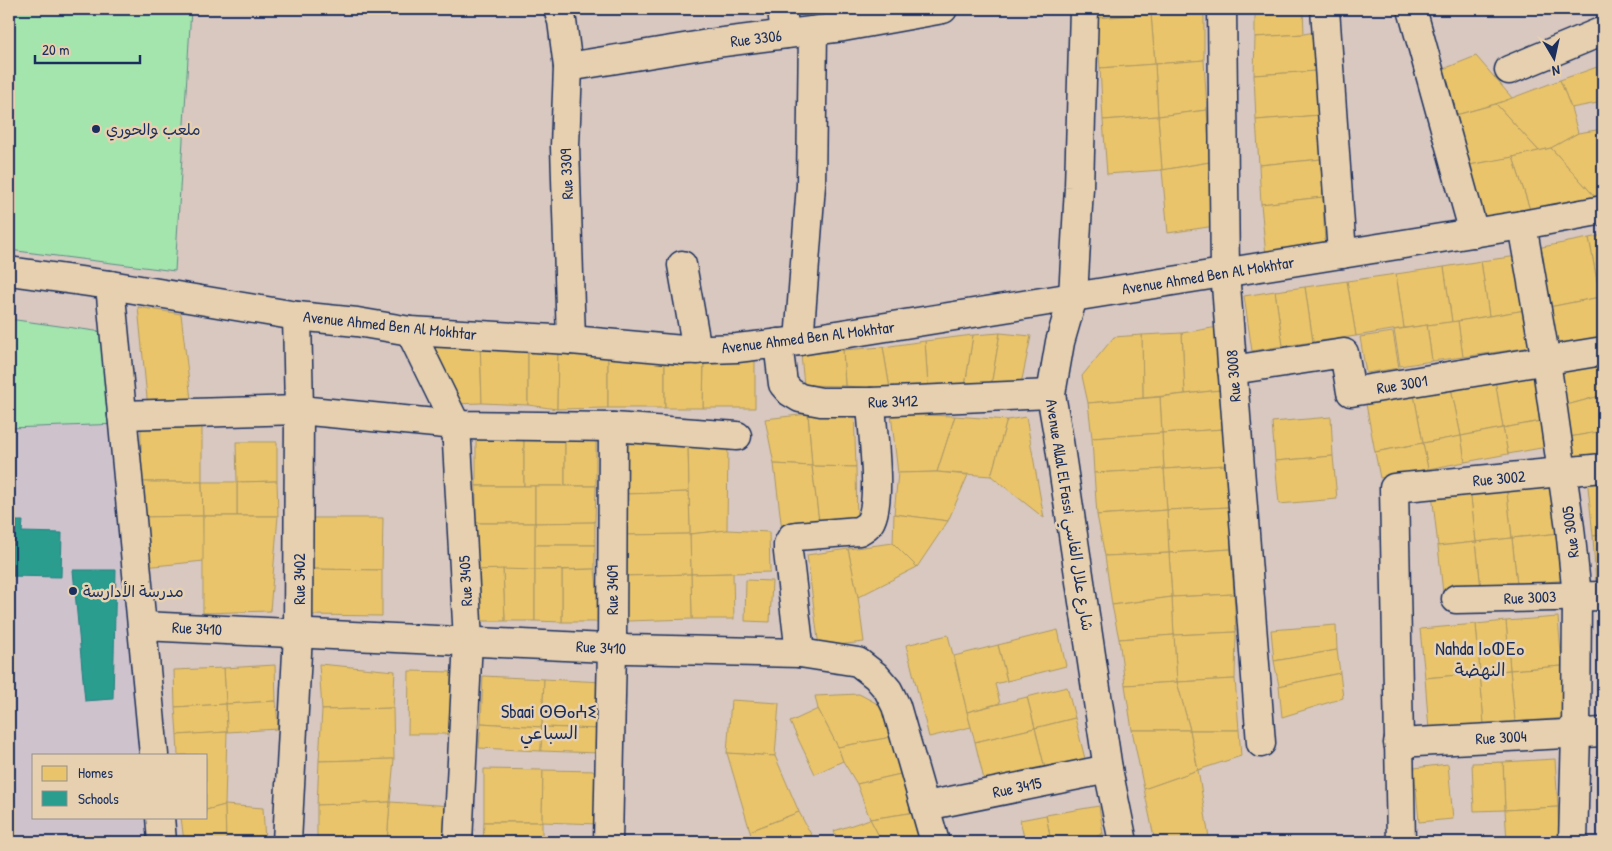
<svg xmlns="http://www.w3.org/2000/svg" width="1612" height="851" viewBox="0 0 1612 851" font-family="'Patrick Hand','Playpen Sans Arabic','Noto Sans Tifinagh',sans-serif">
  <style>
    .built { fill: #cec3cc }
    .green { fill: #a4e4ad; stroke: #608a86 }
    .homes { fill: #e9c46a; stroke: #ab9766 }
    .schools { fill: #2a9d8f; stroke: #267c80 }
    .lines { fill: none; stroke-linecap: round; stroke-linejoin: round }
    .minor-casing { stroke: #1b2f5e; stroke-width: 31 }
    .minor { stroke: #e6d0af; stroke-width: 28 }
    .poi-dot { fill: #1b2f5e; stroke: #e6d0af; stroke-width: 2 }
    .labels { text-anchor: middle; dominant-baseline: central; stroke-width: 5; stroke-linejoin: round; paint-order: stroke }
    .street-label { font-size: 16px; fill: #1b2f5e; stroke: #e6d0af }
    .poi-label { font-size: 16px; fill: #1b2f5e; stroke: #e6d0af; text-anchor: start }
    .neighbourhood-label { font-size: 18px; fill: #1b2f5e; stroke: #e6d0af }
  </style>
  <rect width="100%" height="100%" fill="#d8c8c0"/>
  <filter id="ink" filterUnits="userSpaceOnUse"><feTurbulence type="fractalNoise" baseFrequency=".02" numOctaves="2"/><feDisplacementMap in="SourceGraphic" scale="10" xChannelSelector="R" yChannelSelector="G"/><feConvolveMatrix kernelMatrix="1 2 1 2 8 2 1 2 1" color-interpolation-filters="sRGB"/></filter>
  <g filter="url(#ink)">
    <path class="built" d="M120 424 156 755H34V817H163L166 842H9V428Z"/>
    <g class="green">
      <path d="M9 9H191L175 271 9 250Z"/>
      <path d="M9 319 117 334 120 424 9 428Z"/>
    </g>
    <g class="homes">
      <path d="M1096 9H1151V14L1096 18Z"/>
      <path d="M1151 9H1204V12L1151 14Z"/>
      <path d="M1255 9H1303L1304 34 1255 37Z"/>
      <path d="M1204 12V60L1155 64 1151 14Z"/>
      <path d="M1151 14 1155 64 1100 68 1096 18Z"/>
      <path d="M1320 31 1317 71 1254 75 1255 37 1304 34Z"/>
      <path d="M1476 56 1513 99 1456 115 1441 70Z"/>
      <path d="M1204 60 1207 110 1158 116 1155 64Z"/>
      <path d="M1155 64 1158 116 1103 120 1100 68Z"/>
      <path d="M1603 65V102L1571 108 1560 80Z"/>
      <path d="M1317 71 1320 115 1256 120 1254 75Z"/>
      <path d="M1560 80 1571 108 1578 133 1551 148 1539 151 1496 104Z"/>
      <path d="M1496 104 1539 151 1513 157 1464 166 1456 115Z"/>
      <path d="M1207 110 1210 162 1162 170 1158 116Z"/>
      <path d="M1320 115 1322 159 1259 165 1256 120Z"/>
      <path d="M1158 116 1162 170 1107 174 1103 120Z"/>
      <path d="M1603 129V198L1597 199 1551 148 1578 133Z"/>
      <path d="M1551 148 1597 199 1530 210 1513 157Z"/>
      <path d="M1513 157 1530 210 1480 219 1464 166Z"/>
      <path d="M1322 159 1323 197 1261 204 1259 165Z"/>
      <path d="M1210 162 1215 226 1168 233 1162 170Z"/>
      <path d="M1323 197 1325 247 1266 256 1261 204Z"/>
      <path d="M1603 235V296L1600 297 1589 238Z"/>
      <path d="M1589 238 1600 297 1544 308 1532 249Z"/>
      <path d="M1518 256 1526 310 1489 316 1481 261Z"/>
      <path d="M1481 261 1489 316 1452 322 1444 267Z"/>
      <path d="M1444 267 1452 322 1404 328 1396 274Z"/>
      <path d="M1396 274 1404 328 1356 336 1347 281Z"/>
      <path d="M1347 281 1356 336 1313 342 1305 287Z"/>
      <path d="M1305 287 1313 342 1283 346 1275 291Z"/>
      <path d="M1275 291 1283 346 1252 351 1244 296Z"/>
      <path d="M1600 297 1603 313V341L1552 350 1544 308Z"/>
      <path d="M138 307 181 314 192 408H148Z"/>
      <path d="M1526 310 1532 347 1463 357 1458 321Z"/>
      <path d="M1458 321 1463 357 1432 361 1427 325Z"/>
      <path d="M1427 325 1432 361 1400 366 1394 330Z"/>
      <path d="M1218 327 1220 390 1185 394 1182 333Z"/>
      <path d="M1393 332 1399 368 1366 373 1360 337Z"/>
      <path d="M1000 333 991 386H965L973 335Z"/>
      <path d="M1000 333 1031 336 1020 389 991 386Z"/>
      <path d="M1182 333 1185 394 1143 398 1142 335Z"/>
      <path d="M973 335 965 386 928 387 925 341Z"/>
      <path d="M1142 335 1143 398 1088 403 1082 376 1114 337Z"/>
      <path d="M480 340 482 403 453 404 430 344Z"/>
      <path d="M480 340 528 346V405L482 403Z"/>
      <path d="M925 341 928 387 890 389 883 347Z"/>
      <path d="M528 346 558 350 557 409 528 405Z"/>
      <path d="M883 347 890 389 845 386 843 350Z"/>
      <path d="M558 350 608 355V408L557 409Z"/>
      <path d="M843 350 845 386 804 385 801 355Z"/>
      <path d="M608 355 665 356V408H608Z"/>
      <path d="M704 355H755V408H703Z"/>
      <path d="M704 355 703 408H665V356Z"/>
      <path d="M1597 361 1600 396 1563 406 1557 367Z"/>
      <path d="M1597 361H1603V396H1600Z"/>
      <path d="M1538 372 1547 420 1503 428 1495 380Z"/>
      <path d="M1495 380 1503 428 1461 436 1451 388Z"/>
      <path d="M1451 388 1461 436 1423 443 1414 395Z"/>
      <path d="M1220 390 1224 429 1162 433 1160 397Z"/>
      <path d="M1414 395 1423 443 1375 452 1366 404Z"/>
      <path d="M1600 396H1603V431L1564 438 1563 406Z"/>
      <path d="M1160 397 1162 433 1092 438 1088 403Z"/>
      <path d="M854 410 856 467 812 466 808 414Z"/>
      <path d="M808 414 812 466 774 464 765 419Z"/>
      <path d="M891 414 955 416 937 472 898 473Z"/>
      <path d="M955 416 1007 420 991 476 937 472Z"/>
      <path d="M1026 417 1044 518 991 476 1007 420Z"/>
      <path d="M1331 417 1333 456 1275 461 1272 422Z"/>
      <path d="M1547 420 1552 446 1508 454 1503 428Z"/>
      <path d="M202 426V482H141V427Z"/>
      <path d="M1503 428 1508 454 1465 462 1461 436Z"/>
      <path d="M1224 429 1226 465 1164 469 1162 433Z"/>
      <path d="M1603 431V458L1567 461 1564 438Z"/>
      <path d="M1162 433 1164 469 1094 473 1092 438Z"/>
      <rect x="476" y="435" width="48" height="51"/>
      <rect x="524" y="435" width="41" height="51"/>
      <rect x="565" y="435" width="31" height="51"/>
      <path d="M1461 436 1465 462 1428 469 1423 443Z"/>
      <path d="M236 442H277V481L237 482Z"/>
      <path d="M688 442 689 492 623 494 622 444Z"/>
      <path d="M688 442 728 445 727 530 690 534Z"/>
      <path d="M1423 443 1428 469 1380 478 1375 452Z"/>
      <path d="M1333 456 1337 499 1279 504 1275 461Z"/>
      <path d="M774 464 812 466 820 529 782 530Z"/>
      <path d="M1226 465 1229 507 1167 510 1164 469Z"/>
      <path d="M812 466 856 467 857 526 820 529Z"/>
      <path d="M1164 469 1167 510 1097 515 1094 473Z"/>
      <path d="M937 472 968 475 948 521 894 514 898 473Z"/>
      <path d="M1603 476V535L1593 536 1587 477Z"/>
      <path d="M1555 480 1561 533 1512 538 1506 485Z"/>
      <path d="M277 481 278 516H237V482Z"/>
      <path d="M141 482H202L203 516 141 517Z"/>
      <path d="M202 482H237V516H203Z"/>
      <path d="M1506 485 1512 538 1476 542 1470 489Z"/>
      <rect x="476" y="486" width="59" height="37"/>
      <path d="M535 486H596L595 522 535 523Z"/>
      <path d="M1470 489 1476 542 1438 546 1432 493Z"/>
      <path d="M689 492 690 534 624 535 623 494Z"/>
      <path d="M1229 507 1231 549 1169 553 1167 510Z"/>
      <path d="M1167 510 1169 553 1105 556 1097 515Z"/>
      <path d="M894 514 948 521 917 567 893 543Z"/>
      <path d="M203 516 204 561 144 567 141 517Z"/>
      <path d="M203 516H278L270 611 203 613Z"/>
      <path d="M311 518H383L382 570 310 569Z"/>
      <path d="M595 522V545H535V523Z"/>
      <rect x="476" y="523" width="59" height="47"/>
      <path d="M727 530 769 532 770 572 691 574 690 534Z"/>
      <path d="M1561 533 1566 580 1517 585 1512 538Z"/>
      <path d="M690 534 691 574 625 576 624 535Z"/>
      <path d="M1603 535V585L1596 586 1593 536Z"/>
      <path d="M1512 538 1517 585 1481 589 1476 542Z"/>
      <path d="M1476 542 1481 589 1443 593 1438 546Z"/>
      <path d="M893 543 917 567 858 597 848 549Z"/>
      <path d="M535 545H595V569L535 570Z"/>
      <path d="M848 549 858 597 864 642 819 647 807 555Z"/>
      <path d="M1231 549 1234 594 1172 597 1169 553Z"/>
      <path d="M1169 553 1172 597 1112 605 1105 556Z"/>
      <path d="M310 569 382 570V616L309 615Z"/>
      <path d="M503 569 535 570V621H505Z"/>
      <path d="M503 569 505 621H476V570Z"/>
      <path d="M595 569 600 622H562V570Z"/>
      <path d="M535 570H562V622L535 621Z"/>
      <path d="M733 573 734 619H692L691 574Z"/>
      <path d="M691 574 692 619 626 621 625 576Z"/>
      <path d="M746 580 772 581 770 622 745 621Z"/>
      <path d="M1234 594 1236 632 1174 635 1172 597Z"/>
      <path d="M1172 597 1174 635 1119 639 1112 605Z"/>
      <path d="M1558 617 1562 666 1510 670 1506 621Z"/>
      <path d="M1506 621 1510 670 1480 673 1476 624Z"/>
      <path d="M1476 624 1480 673 1425 678 1420 629Z"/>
      <path d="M1336 625 1337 650 1274 661 1271 630Z"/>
      <path d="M1058 630 1066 666 1007 681 998 645Z"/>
      <path d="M1236 632 1235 679 1177 682 1174 635Z"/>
      <path d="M948 635 971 727 929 737 906 645Z"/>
      <path d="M1174 635 1177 682 1125 685 1119 639Z"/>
      <path d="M998 645 1007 681 995 684 1000 703 967 712 954 656Z"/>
      <path d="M1337 650 1340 673 1279 686 1274 661Z"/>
      <path d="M319 664 395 671 393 708 322 710Z"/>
      <path d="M275 665 276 701 226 704 224 668Z"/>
      <path d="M1562 666 1566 718 1515 722 1510 670Z"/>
      <path d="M224 668 226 704 175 707 174 670Z"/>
      <path d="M1510 670 1515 722 1484 725 1480 673Z"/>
      <path d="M409 671 451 672V734H408Z"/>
      <path d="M1340 673 1343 698 1282 717 1279 686Z"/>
      <path d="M1480 673 1484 725 1429 730 1425 678Z"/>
      <path d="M483 676 544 679 542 727 481 723Z"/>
      <path d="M544 679 602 682 600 729 542 727Z"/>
      <path d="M1235 679 1239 730H1190L1177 682Z"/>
      <path d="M1177 682 1190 730H1132L1125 685Z"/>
      <path d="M1067 687 1075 718 1035 728 1027 697Z"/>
      <path d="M859 694 891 711 897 736 838 747 818 709 815 696Z"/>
      <path d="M1027 697 1035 728 975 742 967 712Z"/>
      <path d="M731 700 779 703 775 756 727 753Z"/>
      <path d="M276 701 278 729 227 732 226 704Z"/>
      <path d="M226 704 227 732 177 735 175 707Z"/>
      <path d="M393 708 394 759 319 761 322 710Z"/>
      <path d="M818 709 838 747 843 761 815 774 790 722Z"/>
      <path d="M1075 718 1085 759 1045 769 1035 728Z"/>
      <path d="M481 723 542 727 541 751 479 748Z"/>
      <path d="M542 727 600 729 599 753 541 751Z"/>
      <path d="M1035 728 1045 769 985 784 975 742Z"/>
      <path d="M1132 730H1190L1198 770 1144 789Z"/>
      <path d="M1190 730H1239L1241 756 1198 770Z"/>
      <path d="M227 732 225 805 206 810V755H178L177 735Z"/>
      <path d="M897 736 905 773 857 784 843 761 838 747Z"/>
      <path d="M727 753 775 756 799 812 750 831Z"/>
      <path d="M394 759 390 802 317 805 319 761Z"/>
      <path d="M1555 759 1558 807 1505 810 1503 762Z"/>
      <path d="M1503 762 1505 810 1474 811 1472 763Z"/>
      <path d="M1448 764 1453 819 1419 822 1414 768Z"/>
      <path d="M484 769 543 770 542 822H484Z"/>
      <path d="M543 770 598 771V824L542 822Z"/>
      <path d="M1198 770 1209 838 1181 842H1155L1144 789Z"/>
      <path d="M905 773 916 812 870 819 857 784Z"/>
      <path d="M390 802 453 806 451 842H387Z"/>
      <path d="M390 802 387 842H317V805Z"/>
      <path d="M225 805 226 842H184L181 817H206V810Z"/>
      <path d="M225 805 263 808 265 842H226Z"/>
      <path d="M1099 806 1103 833 1087 842H1051L1046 815Z"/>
      <path d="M1558 807 1559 842H1507L1505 810Z"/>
      <path d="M799 812 814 840 808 842H752L750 831Z"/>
      <path d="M916 812 924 842H882L870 819Z"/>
      <path d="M1046 815 1051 842H1025L1020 820Z"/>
      <path d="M870 819 882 842H838L834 831Z"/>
      <path d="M484 822H542V842H483Z"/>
      <path d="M1103 833 1105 842H1087Z"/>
      <path d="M1209 838V842H1181Z"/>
    </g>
    <g class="schools">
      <path d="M9 521H23L22 532 62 533 61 577 9 576Z"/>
      <path d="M73 570H116L113 699 85 701Z"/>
    </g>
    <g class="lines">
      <defs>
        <g id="minor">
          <path d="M558 9 562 21 568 67 565 146 571 340"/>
          <path d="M782 9 785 34"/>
          <path d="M1084 9 1079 187 1073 297 1060 342 1051 394 1059 441 1108 769 1123 842"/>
          <path d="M1222 9 1225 272 1261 743"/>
          <path d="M1325 9 1342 254"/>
          <path d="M1412 9 1474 233"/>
          <path d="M568 67 708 44 843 27 943 9"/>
          <path d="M1509 70 1603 31"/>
          <path d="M1522 225 1546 361 1570 528 1577 596 1576 733 1573 842"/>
          <path d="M682 265 697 350"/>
          <path d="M9 271 110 285 297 316 357 322 410 331 571 340 683 350 737 348 799 341 1522 225 1603 210"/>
          <path d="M110 285 154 755"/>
          <path d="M410 331 456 425 468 640 458 842"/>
          <path d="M799 341 811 185 813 31"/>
          <path d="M778 343 783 384 790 392 800 398 821 402H871L1051 394"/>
          <path d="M1232 370 1344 353 1351 392 1603 351"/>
          <path d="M122 415 299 410 456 425 613 427 737 436"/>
          <path d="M1456 599 1603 596"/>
          <path d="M143 626 627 649 800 653 858 662 876 676 888 690 896 706 935 842"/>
          <path d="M800 653 788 552V544L792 537 797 536 859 531C864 528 869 525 871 520 882 497 872 430 871 402"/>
          <path d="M1398 743 1603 732"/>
          <path d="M926 806 1108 769"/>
          <path d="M160 817 162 842"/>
          <path d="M287 842 298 634 299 410 297 316"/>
          <path d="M608 842 612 648 613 427"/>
          <path d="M1401 842 1394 488 1603 468"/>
        </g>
      </defs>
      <use href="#minor" class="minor-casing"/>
      <use href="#minor" class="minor"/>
    </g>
  </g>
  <g class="poi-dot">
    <circle cx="96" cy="129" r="5"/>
    <circle cx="73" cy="591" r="5"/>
  </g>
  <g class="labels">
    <g class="street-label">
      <text transform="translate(756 38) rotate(-7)">Rue 3306</text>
      <text transform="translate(566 174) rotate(-92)">Rue 3309</text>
      <text transform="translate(1208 275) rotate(-9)">Avenue Ahmed Ben Al Mokhtar</text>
      <text transform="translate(390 325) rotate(6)">Avenue Ahmed Ben Al Mokhtar</text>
      <text transform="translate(808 337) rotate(-7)">Avenue Ahmed Ben Al Mokhtar</text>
      <text transform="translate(1233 376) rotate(-94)">Rue 3008</text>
      <text transform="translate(1402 384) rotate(-9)">Rue 3001</text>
      <text transform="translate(893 401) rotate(-2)">Rue 3412</text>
      <text transform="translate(1499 478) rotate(-5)">Rue 3002</text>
      <text transform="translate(1070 515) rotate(81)">Avenue Allal El Fassi شارع علال الفاسي</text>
      <text transform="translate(1570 532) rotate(-97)">Rue 3005</text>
      <text transform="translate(299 579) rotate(-90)">Rue 3402</text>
      <text transform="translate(465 581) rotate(-93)">Rue 3405</text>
      <text transform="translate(612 590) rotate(-90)">Rue 3409</text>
      <text transform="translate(1530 597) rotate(-2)">Rue 3003</text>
      <text transform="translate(197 628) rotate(3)">Rue 3410</text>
      <text transform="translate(601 647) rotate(3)">Rue 3410</text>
      <text transform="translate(1501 737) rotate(-3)">Rue 3004</text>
      <text transform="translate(1017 787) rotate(-12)">Rue 3415</text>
    </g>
    <g class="poi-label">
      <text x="106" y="129">ملعب والحوري</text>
      <text x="83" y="591">مدرسة الأدارسة</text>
    </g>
    <g class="neighbourhood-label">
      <text x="1480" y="648">Nahda ⵏⴰⵀⴹⴰ<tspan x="1480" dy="21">النهضة</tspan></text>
      <text x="549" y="711">Sbaai ⵙⴱⴰⵄⵉ<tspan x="549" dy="21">السباعي</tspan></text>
    </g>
  </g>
  <rect width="1612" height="851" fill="none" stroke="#e6d0af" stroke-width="30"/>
  <rect x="15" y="15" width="1582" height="821" fill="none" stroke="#1b2f5e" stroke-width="2" filter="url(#ink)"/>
  <rect x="32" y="754" width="175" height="65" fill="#e6d0af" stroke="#95908f"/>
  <rect x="42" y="766" width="25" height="15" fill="#e9c46a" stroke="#95908f"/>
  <text x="78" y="778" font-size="15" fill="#1b2f5e">Homes</text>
  <rect x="42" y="791" width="25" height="15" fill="#2a9d8f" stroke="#95908f"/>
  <text x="78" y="804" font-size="15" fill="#1b2f5e">Schools</text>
  <g transform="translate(1554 58) rotate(171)" stroke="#e6d0af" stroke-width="4" paint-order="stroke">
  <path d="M0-4L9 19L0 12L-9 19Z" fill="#1b2f5e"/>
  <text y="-8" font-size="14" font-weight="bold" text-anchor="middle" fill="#1b2f5e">N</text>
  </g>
  <path d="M35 55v8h105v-8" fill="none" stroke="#1b2f5e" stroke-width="2.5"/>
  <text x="42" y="55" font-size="15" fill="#1b2f5e" stroke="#e6d0af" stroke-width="4" paint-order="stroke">20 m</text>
</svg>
